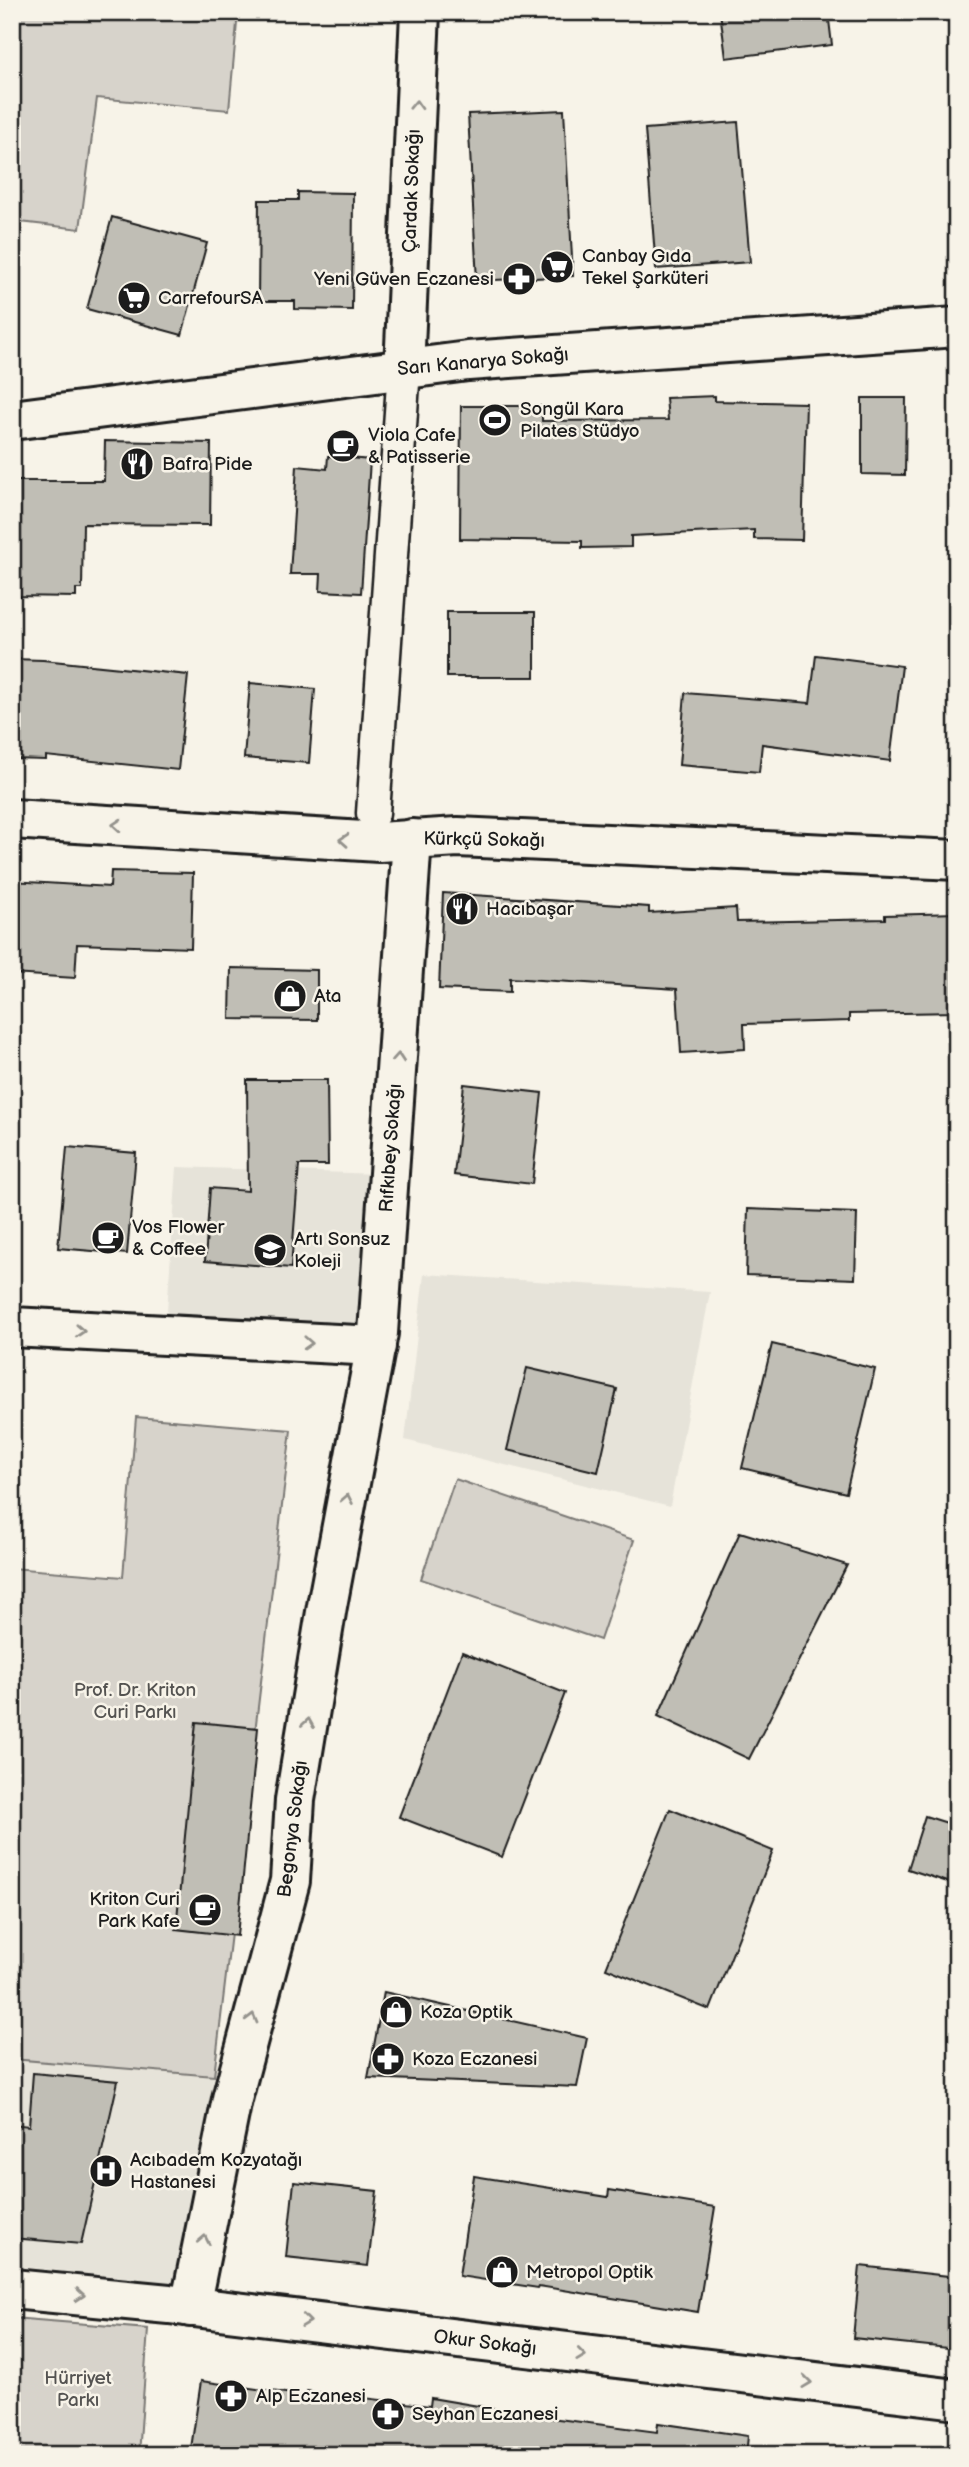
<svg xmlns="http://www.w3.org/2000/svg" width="969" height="2467" viewBox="0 0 969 2467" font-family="'Balsamiq Sans',sans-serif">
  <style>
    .built { fill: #e6e3d9 }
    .green { fill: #d7d3cb; stroke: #7a7874; stroke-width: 2 }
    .building { fill: #c0beb5; stroke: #1c1c1c; stroke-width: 2 }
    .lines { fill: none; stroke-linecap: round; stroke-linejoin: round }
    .pedestrian-casing { stroke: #1c1c1c; stroke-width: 37 }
    .minor-casing { stroke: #1c1c1c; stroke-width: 44 }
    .tertiary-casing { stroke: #1c1c1c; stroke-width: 44 }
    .pedestrian { stroke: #f7f3e8; stroke-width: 32 }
    .minor { stroke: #f7f3e8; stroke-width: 38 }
    .tertiary { stroke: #f7f3e8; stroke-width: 38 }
    .oneway { stroke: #94928c }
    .labels { text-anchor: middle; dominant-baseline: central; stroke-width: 5; stroke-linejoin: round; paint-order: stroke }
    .street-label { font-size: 19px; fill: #1c1c1c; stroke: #f7f3e8 }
    .poi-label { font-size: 19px; fill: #1c1c1c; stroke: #f7f3e8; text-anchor: start }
    .park-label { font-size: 19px; fill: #545351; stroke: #f7f3e8 }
  </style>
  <rect width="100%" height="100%" fill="#f7f3e8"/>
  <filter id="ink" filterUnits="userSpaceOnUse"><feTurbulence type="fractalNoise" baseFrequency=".0143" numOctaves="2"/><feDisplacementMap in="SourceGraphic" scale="14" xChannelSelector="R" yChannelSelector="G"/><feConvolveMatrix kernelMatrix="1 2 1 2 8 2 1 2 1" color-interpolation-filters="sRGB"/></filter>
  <g filter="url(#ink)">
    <g class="built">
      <path d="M177 1167 378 1174 359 1342 166 1326Z"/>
      <path d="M424 1274 710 1292 670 1506 405 1440Z"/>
      <path d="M12 2059 214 2076 181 2283 12 2266Z"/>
    </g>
    <g class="green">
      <path d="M12 12H238L229 110 97 98 80 229 12 221Z"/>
      <path d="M136 1417 291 1430 214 2076 12 2059V1568L123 1577Z"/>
      <path d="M455 1479 634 1540 600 1640 421 1579Z"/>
      <path d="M12 2318 148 2329 139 2455H12Z"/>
    </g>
    <g class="building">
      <path d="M720 12H828L832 45 726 58Z"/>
      <path d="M564 110 573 276 477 281 468 114Z"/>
      <path d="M738 122 750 262 656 269 645 129Z"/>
      <path d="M298 192 353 193 352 310 295 309V301H258L259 200H298Z"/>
      <path d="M112 217 207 243 182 335 87 309Z"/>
      <path d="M715 396V401L806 403 802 540 754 539V530L631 536V547L582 548V541L460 539 461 406H542V421L668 420 666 398Z"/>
      <path d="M862 398H906L905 475 862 474Z"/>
      <path d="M105 441 211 443 210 525 83 524 82 589H76V597L12 596V481H104Z"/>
      <path d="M328 456 370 460 361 593 320 591 321 574H290L297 466 327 469Z"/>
      <rect x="447" y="612" width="88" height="65"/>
      <path d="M816 655 902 666 890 761 762 744 759 772 679 765 685 693 810 703Z"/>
      <path d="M12 659 43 660 188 675 178 770 46 756V760L12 759Z"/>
      <path d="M250 683 315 689 309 763 244 758Z"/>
      <path d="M111 871 193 873 191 948 77 944 75 978 12 974V881L110 887Z"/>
      <path d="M443 893 649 907V913L736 908 737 922 885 919V915L957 913V1012L849 1014V1021L744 1024 745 1049 681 1053 677 989 510 978V992L439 989Z"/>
      <path d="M231 968 317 970V1020L230 1019Z"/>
      <path d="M247 1080H327L328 1165H299L291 1268 205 1261 210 1188 248 1191Z"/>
      <path d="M464 1084 542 1093 532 1184 454 1175Z"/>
      <path d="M67 1147 136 1153 127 1254 58 1248Z"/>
      <path d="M748 1209 857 1213 855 1279 746 1275Z"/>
      <path d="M772 1344 875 1369 846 1493 742 1468Z"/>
      <path d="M527 1368 617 1389 598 1472 507 1450Z"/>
      <path d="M740 1532 847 1565 749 1759 658 1716Z"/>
      <path d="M462 1652 565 1693 502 1857 399 1817Z"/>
      <path d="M196 1722 258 1728 237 1936 176 1929Z"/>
      <path d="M670 1809 773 1851 710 2010 606 1968Z"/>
      <path d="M925 1816 957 1826V1885L908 1869Z"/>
      <path d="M384 1992 587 2038 577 2087 368 2078Z"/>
      <path d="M33 2073 118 2081 81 2244 12 2238V2124L29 2126Z"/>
      <path d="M474 2176 608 2197 609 2190 715 2207 698 2312 539 2286 538 2288 459 2276Z"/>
      <path d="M294 2182 377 2191 368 2266 286 2257Z"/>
      <path d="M860 2266 957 2277V2349L853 2338Z"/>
      <path d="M201 2381 306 2396 307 2391 430 2406 431 2398 543 2417 657 2432 658 2423 748 2436 746 2455H190Z"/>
    </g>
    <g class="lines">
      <defs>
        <path id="pedestrian" d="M373 813 404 369"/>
        <g id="minor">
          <path d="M404 369 420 12"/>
          <path d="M12 819 379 842 458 837 957 860"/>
          <path d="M12 1327 376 1346"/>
          <path d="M12 2289 169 2304 957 2399"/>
          <path d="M190 2307 232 2099 290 1881 295 1800 327 1606 378 1333 412 839"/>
        </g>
        <path id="tertiary" d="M12 420 468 361 957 327"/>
      </defs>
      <use href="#pedestrian" class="pedestrian-casing"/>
      <use href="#minor" class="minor-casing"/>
      <use href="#tertiary" class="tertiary-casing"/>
      <use href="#pedestrian" class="pedestrian"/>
      <use href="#minor" class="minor"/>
      <use href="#tertiary" class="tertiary"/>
    </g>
    <defs><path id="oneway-chevron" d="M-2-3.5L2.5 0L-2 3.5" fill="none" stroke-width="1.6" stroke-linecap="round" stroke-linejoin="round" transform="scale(1.75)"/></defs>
    <g class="oneway">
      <use href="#oneway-chevron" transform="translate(416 105) rotate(-88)"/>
      <use href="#oneway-chevron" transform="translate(117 825) rotate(-176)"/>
      <use href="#oneway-chevron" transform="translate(344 840) rotate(-176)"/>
      <use href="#oneway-chevron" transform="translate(398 1058) rotate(-86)"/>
      <use href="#oneway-chevron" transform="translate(80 1331) rotate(3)"/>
      <use href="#oneway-chevron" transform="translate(308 1343) rotate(3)"/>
      <use href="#oneway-chevron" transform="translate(347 1499) rotate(-79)"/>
      <use href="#oneway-chevron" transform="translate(308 1723) rotate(-81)"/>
      <use href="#oneway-chevron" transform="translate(252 2018) rotate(-75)"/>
      <use href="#oneway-chevron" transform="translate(204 2240) rotate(-79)"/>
      <use href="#oneway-chevron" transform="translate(80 2295) rotate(5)"/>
      <use href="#oneway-chevron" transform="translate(306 2321) rotate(7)"/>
      <use href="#oneway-chevron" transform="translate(581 2355) rotate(7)"/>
      <use href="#oneway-chevron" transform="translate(807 2382) rotate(7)"/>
    </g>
  </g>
  <defs>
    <symbol id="supermarket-disc" viewBox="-11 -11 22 22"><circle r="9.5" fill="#1c1c1c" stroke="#f7f3e8"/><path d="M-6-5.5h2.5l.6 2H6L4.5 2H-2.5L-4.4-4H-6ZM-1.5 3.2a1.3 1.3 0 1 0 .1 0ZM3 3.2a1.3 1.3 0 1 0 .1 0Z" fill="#fff"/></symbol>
    <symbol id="pharmacy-disc" viewBox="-11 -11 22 22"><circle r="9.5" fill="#1c1c1c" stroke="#f7f3e8"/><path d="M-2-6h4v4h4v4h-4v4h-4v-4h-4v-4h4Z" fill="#fff"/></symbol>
    <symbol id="stadium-disc" viewBox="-11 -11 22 22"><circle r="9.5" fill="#1c1c1c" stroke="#f7f3e8"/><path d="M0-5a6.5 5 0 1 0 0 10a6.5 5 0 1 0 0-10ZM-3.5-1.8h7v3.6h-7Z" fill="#fff"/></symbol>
    <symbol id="cafe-disc" viewBox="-11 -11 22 22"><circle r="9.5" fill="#1c1c1c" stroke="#f7f3e8"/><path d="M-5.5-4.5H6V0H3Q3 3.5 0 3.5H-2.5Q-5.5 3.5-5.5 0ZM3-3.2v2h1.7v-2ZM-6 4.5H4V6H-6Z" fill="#fff"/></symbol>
    <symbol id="restaurant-disc" viewBox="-11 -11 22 22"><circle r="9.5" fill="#1c1c1c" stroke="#f7f3e8"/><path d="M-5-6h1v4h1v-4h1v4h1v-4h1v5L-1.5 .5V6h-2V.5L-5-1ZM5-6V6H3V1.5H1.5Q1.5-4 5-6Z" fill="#fff"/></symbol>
    <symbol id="shop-disc" viewBox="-11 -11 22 22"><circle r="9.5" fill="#1c1c1c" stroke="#f7f3e8"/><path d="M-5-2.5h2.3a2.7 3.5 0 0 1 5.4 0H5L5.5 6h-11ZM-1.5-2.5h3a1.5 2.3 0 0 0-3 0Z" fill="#fff"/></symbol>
    <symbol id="school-disc" viewBox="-11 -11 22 22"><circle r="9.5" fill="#1c1c1c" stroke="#f7f3e8"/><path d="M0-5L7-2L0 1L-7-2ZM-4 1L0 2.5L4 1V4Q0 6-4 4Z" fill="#fff"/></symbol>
    <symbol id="hospital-disc" viewBox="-11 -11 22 22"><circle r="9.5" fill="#1c1c1c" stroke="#f7f3e8"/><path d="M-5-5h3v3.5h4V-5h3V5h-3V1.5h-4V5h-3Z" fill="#fff"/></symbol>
  </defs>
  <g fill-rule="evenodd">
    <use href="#supermarket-disc" x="538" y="248" width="38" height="38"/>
    <use href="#pharmacy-disc" x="500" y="260" width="38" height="38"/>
    <use href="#supermarket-disc" x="115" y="279" width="38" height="38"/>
    <use href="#stadium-disc" x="476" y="401" width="38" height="38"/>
    <use href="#cafe-disc" x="324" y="427" width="38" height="38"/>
    <use href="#restaurant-disc" x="118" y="445" width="38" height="38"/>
    <use href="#restaurant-disc" x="443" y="890" width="38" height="38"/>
    <use href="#shop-disc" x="271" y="977" width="38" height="38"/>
    <use href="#cafe-disc" x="89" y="1219" width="38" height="38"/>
    <use href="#school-disc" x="251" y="1231" width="38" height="38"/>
    <use href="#cafe-disc" x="186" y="1891" width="38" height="38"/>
    <use href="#shop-disc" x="377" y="1993" width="38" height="38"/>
    <use href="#pharmacy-disc" x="369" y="2040" width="38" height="38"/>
    <use href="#hospital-disc" x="87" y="2152" width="38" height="38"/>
    <use href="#shop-disc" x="483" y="2253" width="38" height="38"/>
    <use href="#pharmacy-disc" x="212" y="2377" width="38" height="38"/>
    <use href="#pharmacy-disc" x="369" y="2395" width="38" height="38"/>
  </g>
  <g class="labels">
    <g class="street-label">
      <text transform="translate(412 191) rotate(-88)">Çardak Sokağı</text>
      <text transform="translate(483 362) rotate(-5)">Sarı Kanarya Sokağı</text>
      <text transform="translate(484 840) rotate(1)">Kürkçü Sokağı</text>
      <text transform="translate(391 1148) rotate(-86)">Rıfkıbey Sokağı</text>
      <text transform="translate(293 1829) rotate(-83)">Begonya Sokağı</text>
      <text transform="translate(485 2343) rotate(7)">Okur Sokağı</text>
    </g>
    <g class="poi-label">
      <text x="582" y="256">Canbay Gıda<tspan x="582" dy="22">Tekel Şarküteri</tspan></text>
      <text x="494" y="279" text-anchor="end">Yeni Güven Eczanesi</text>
      <text x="158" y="298">CarrefourSA</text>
      <text x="520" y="409">Songül Kara<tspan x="520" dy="22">Pilates Stüdyo</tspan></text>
      <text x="368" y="435">Viola Cafe<tspan x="368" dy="22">&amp; Patisserie</tspan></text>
      <text x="162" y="464">Bafra Pide</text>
      <text x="486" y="909">Hacıbaşar</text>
      <text x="314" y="996">Ata</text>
      <text x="132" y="1227">Vos Flower<tspan x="132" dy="22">&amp; Coffee</tspan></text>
      <text x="294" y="1239">Artı Sonsuz<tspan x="294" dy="22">Koleji</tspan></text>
      <text x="180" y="1899" text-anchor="end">Kriton Curi<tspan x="180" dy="22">Park Kafe</tspan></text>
      <text x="420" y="2012">Koza Optik</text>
      <text x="412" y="2059">Koza Eczanesi</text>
      <text x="130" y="2160">Acıbadem Kozyatağı<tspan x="130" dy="22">Hastanesi</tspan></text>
      <text x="526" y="2272">Metropol Optik</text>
      <text x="256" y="2396">Alp Eczanesi</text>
      <text x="412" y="2414">Seyhan Eczanesi</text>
    </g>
    <g class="park-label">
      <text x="135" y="1690">Prof. Dr. Kriton<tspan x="135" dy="22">Curi Parkı</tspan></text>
      <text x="78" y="2378">Hürriyet<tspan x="78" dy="22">Parkı</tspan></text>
    </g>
  </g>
  <rect width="969" height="2467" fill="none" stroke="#f7f3e8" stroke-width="42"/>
  <rect x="21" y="21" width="927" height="2425" fill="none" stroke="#1c1c1c" stroke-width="2.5" filter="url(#ink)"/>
</svg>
